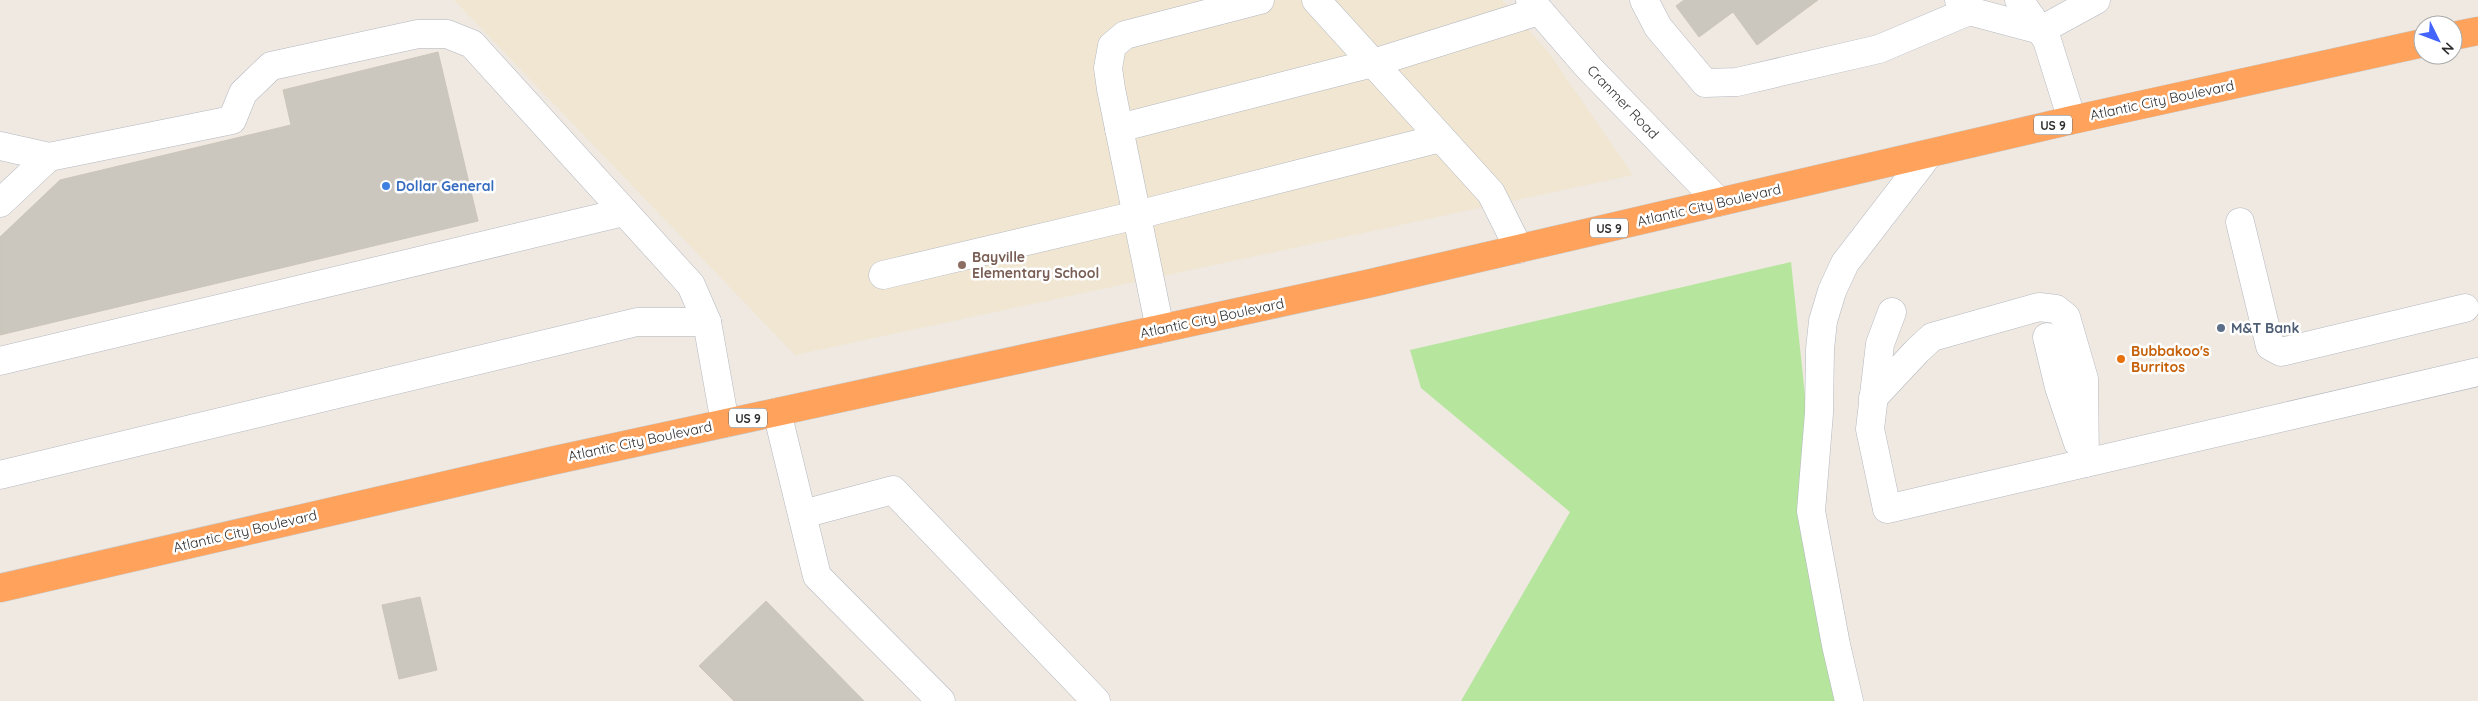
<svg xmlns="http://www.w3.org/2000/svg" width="2478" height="701" viewBox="0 0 2478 701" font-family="Quicksand,sans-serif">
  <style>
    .education { fill: #f0e6d1 }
    .green { fill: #b6e59e }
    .building { fill: #cbc7bf; stroke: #cbc5ba }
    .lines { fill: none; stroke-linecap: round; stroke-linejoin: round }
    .minor-casing { stroke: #b4b7c1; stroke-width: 29 }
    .highway-casing { stroke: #c9c9c9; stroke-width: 29 }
    .minor { stroke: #fff; stroke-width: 28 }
    .highway { stroke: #ffa35c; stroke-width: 28 }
    .shop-dot { fill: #3f7fe0; stroke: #fff; stroke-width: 2 }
    .education-dot { fill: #8d6e63; stroke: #fff; stroke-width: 2 }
    .service-dot { fill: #5c6f8a; stroke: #fff; stroke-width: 2 }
    .food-dot { fill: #e8710a; stroke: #fff; stroke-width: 2 }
    .labels { text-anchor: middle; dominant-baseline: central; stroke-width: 5; stroke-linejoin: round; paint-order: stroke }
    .shield { fill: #fff; stroke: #6d6d6d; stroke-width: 1 }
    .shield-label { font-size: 12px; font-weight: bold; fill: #2e2e2e }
    .street-label { font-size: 14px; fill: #2e2e2e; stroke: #fff }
    .shop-label { font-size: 14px; font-weight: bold; fill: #366cbe; stroke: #fff; text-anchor: start }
    .education-label { font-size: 14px; font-weight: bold; fill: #785e54; stroke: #fff; text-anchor: start }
    .service-label { font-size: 14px; font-weight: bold; fill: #4e5e75; stroke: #fff; text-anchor: start }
    .food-label { font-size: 14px; font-weight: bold; fill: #c56008; stroke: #fff; text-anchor: start }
  </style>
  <rect width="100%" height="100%" fill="#efe9e1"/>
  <path class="education" d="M454 0H1502L1549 53 1633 175 795 355Z"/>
  <path class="green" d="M1791 262 1837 701H1461L1570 512 1421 388 1410 350Z"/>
  <g class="building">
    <path d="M1684 0H1818L1757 45 1733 12 1699 37 1676 6Z"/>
    <path d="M438 52 478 221 0 335V237L60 180 291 125 283 90Z"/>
    <path d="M420 597 437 670 399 679 382 605Z"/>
    <path d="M766 601 864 701H734L699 666Z"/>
  </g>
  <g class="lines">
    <defs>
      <g id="minor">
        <path d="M1316 0 1491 193 1519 249"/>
        <path d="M1530 0 1589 68 1719 202"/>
        <path d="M1644 0 1658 27 1705 83 1737 82 1879 49 1969 11"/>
        <path d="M1959 0 1969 11 2041 30 2096 0"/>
        <path d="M2019 0 2047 40 2072 120"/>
        <path d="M1119 128 1373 63 1539 11"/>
        <path d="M0 146 49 157 232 120 243 93 271 66 418 34H447L472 44 691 285 707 322 725 423"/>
        <path d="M0 203 49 157"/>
        <path d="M2240 222 2270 346 2281 352 2465 308"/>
        <path d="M883 275 1137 215 1441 138"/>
        <path d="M1892 312 1880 344 1870 429 1887 509 2478 372"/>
        <path d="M1160 329 1111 89 1108 68 1112 46 1125 35 1260 0"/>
        <path d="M2047 337 2059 387 2078 443"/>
        <path d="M0 361 624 212"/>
        <path d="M1873 398 1917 351 1932 337 2039 307 2056 309 2066 317 2084 379 2085 463"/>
        <path d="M777 412 817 576 941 701"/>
        <path d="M0 475 637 322H707"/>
        <path d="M803 514 893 490 1096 701"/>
        <path d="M1849 701 1836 645 1811 511 1819 413 1820 349 1823 321 1832 291 1845 263 1929 154"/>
      </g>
      <g id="highway">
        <path d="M2453 36 2478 31"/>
        <path d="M0 588 551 461 1367 284 2072 120 2423 43"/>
      </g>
    </defs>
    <use href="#minor" class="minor-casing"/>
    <use href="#highway" class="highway-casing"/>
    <use href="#minor" class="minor"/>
    <use href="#highway" class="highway"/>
  </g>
  <circle class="shop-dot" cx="386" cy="186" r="5"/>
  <circle class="education-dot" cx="962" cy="265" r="5"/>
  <circle class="service-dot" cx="2221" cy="328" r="5"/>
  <circle class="food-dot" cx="2121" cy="359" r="5"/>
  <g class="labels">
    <g class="shield">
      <rect x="2034" y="115.5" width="38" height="19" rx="4"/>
      <rect x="1590" y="218.5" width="38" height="19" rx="4"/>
      <rect x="729" y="408.5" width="38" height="19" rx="4"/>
    </g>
    <g class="shield-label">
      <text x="2053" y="125">US 9</text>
      <text x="1609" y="228">US 9</text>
      <text x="748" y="418">US 9</text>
    </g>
    <g class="street-label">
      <text transform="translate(2162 100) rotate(-12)">Atlantic City Boulevard</text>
      <text transform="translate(1623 102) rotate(46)">Cranmer Road</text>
      <text transform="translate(1709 205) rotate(-13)">Atlantic City Boulevard</text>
      <text transform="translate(1212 318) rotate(-12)">Atlantic City Boulevard</text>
      <text transform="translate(640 441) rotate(-12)">Atlantic City Boulevard</text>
      <text transform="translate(245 531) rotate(-13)">Atlantic City Boulevard</text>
    </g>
    <g class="shop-label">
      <text x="396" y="186">Dollar General</text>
    </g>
    <g class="education-label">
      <text x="972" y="257">Bayville<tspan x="972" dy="16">Elementary School</tspan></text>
    </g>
    <g class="service-label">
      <text x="2231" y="328">M&amp;T Bank</text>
    </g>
    <g class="food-label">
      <text x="2131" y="351">Bubbakoo's<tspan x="2131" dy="16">Burritos</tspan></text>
    </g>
  </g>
  <g transform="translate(2438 40) rotate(132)"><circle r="24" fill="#ffffff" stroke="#ababab"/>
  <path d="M0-4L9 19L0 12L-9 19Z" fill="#4264fb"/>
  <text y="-8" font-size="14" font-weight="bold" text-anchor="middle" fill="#2e2e2e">N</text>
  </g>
</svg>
